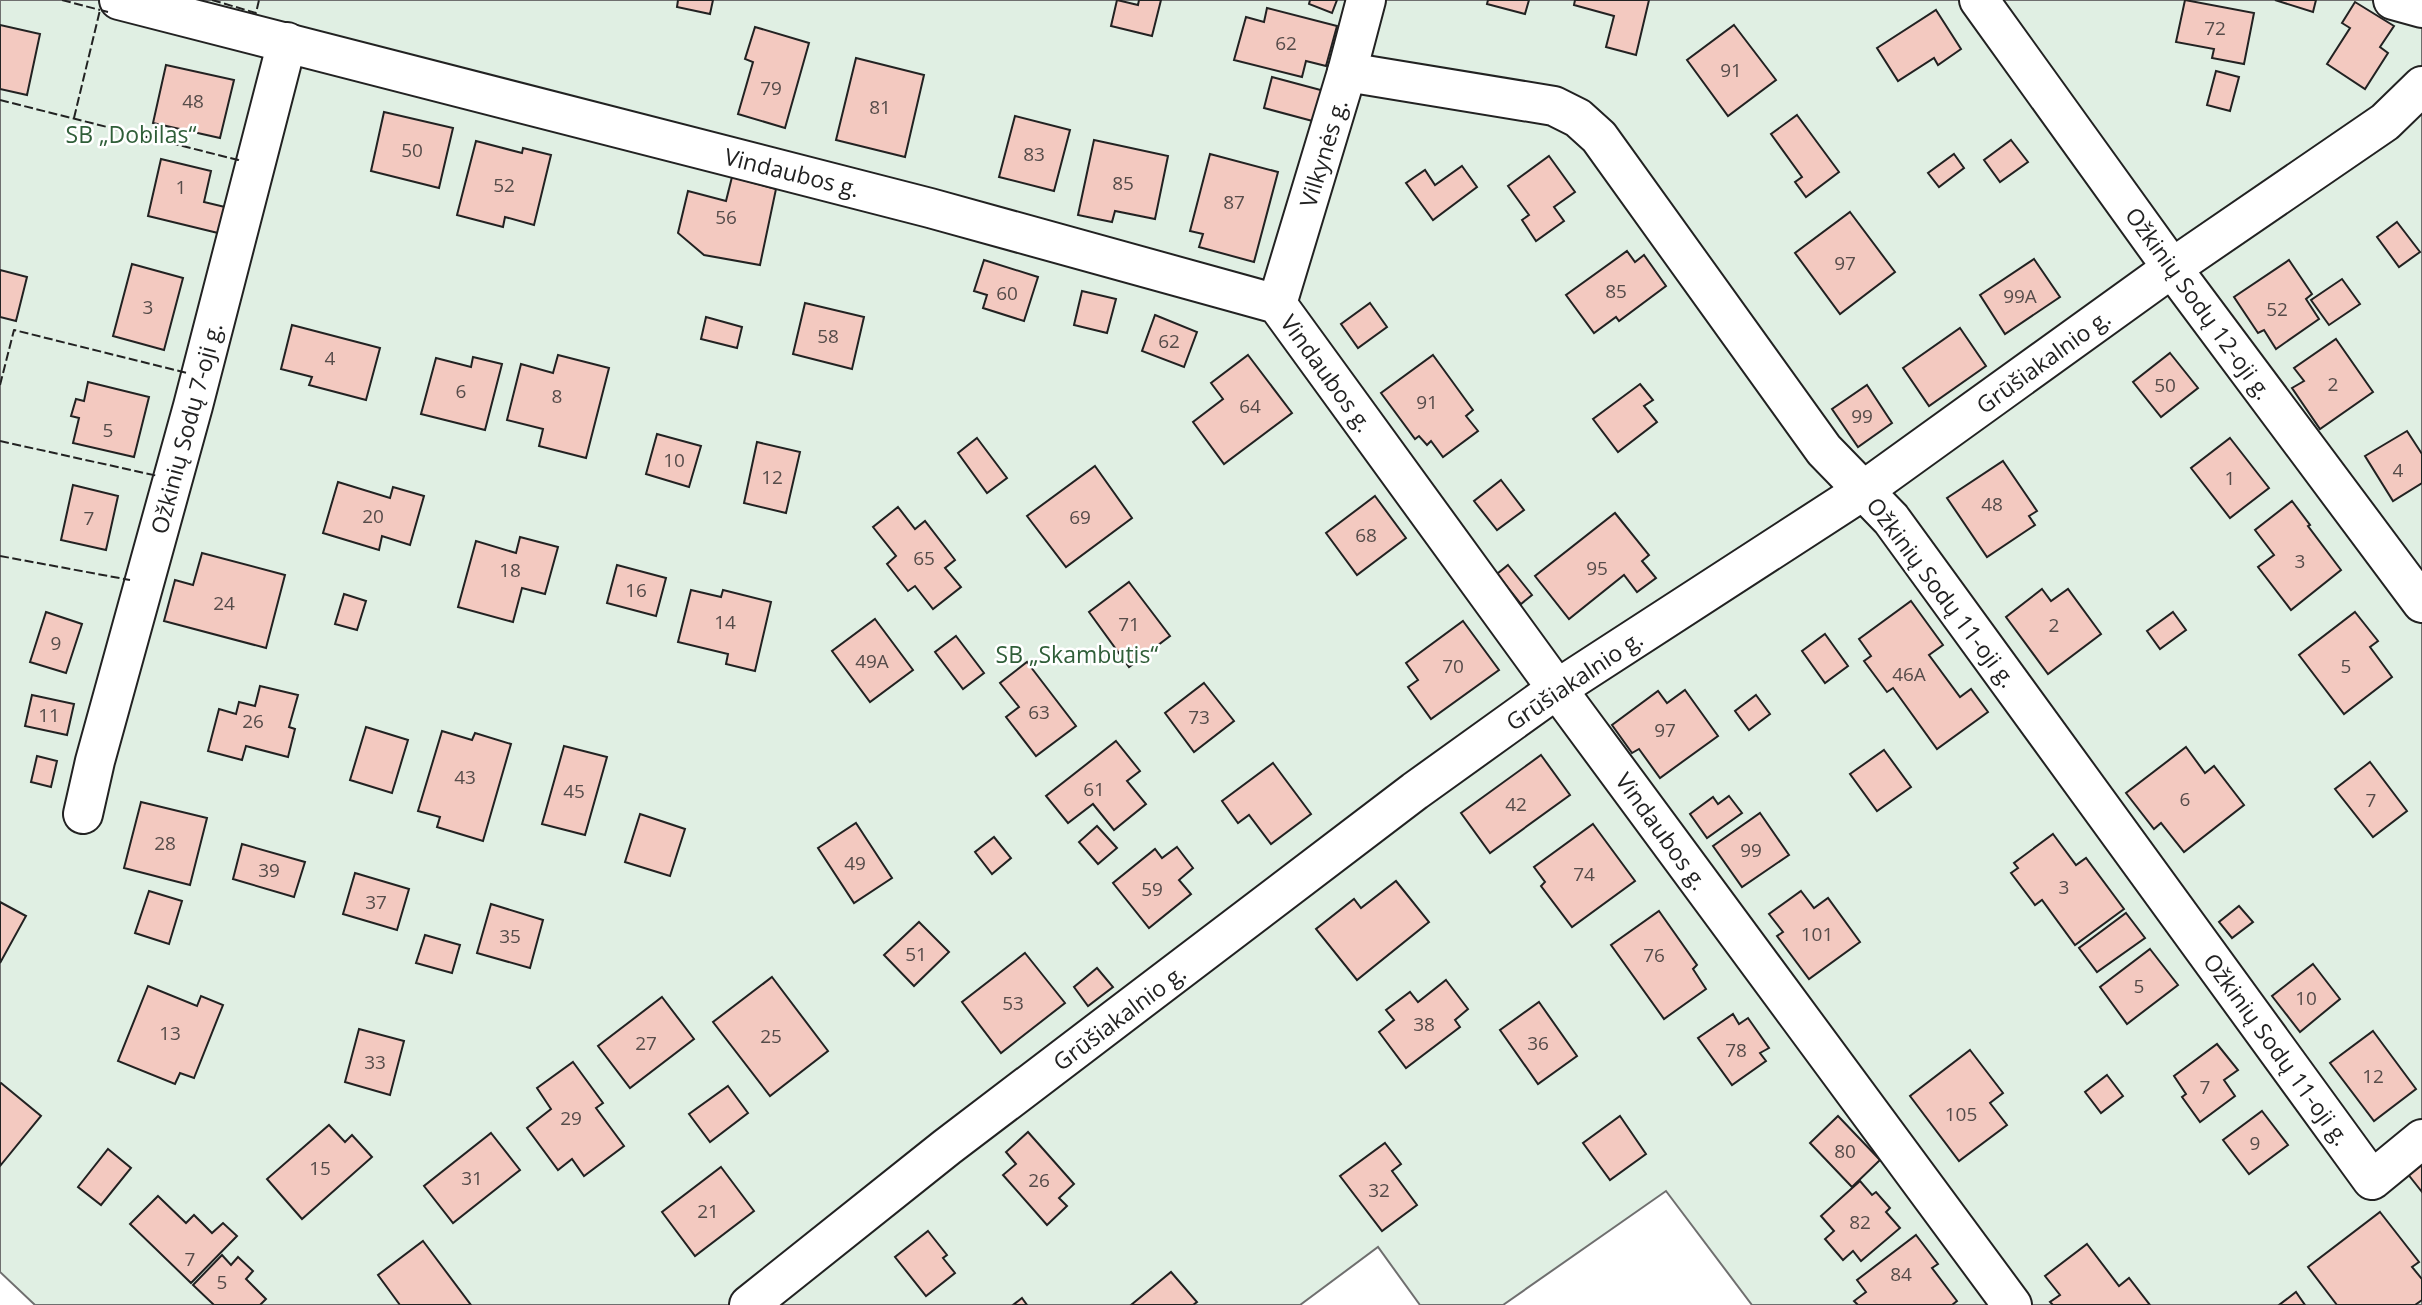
<svg xmlns="http://www.w3.org/2000/svg" width="2422" height="1305" viewBox="0 0 2422 1305" font-family="'Open Sans',sans-serif">
  <style>
    .green { fill: #e0efe3; stroke: #6f6f6f; stroke-width: 2 }
    .building { fill: #f3c9c0; stroke: #222; stroke-width: 2 }
    .lines { fill: none; stroke-linecap: round; stroke-linejoin: round }
    .minor-casing { stroke: #222; stroke-width: 42 }
    .minor { stroke: #fff; stroke-width: 38 }
    .fence { stroke: #222; stroke-width: 2; stroke-dasharray: 9 3.5; stroke-linecap: butt }
    .labels { text-anchor: middle; dominant-baseline: central; stroke-width: 5; stroke-linejoin: round; paint-order: stroke }
    .number-label { font-size: 19px; fill: #564c4a }
    .park-label { font-size: 23px; fill: #2f5e38; stroke: #fff }
    .street-label { font-size: 23px; fill: #222; stroke: #fff }
  </style>
  <rect width="100%" height="100%" fill="#fff"/>
  <path class="green" d="M0 0H2422V1305H1752L1666 1191 1503 1305H1420L1378 1247 1300 1305H35L0 1272Z"/>
  <g class="building">
    <path d="M678 0H713L710 14 677 7Z"/>
    <path d="M1117 0 1138 5 1139 0H1161L1152 36 1111 26Z"/>
    <path d="M1310 0H1337L1332 13 1309 4Z"/>
    <path d="M1488 0H1529L1525 14 1487 4Z"/>
    <path d="M1575 0H1649L1636 55 1606 47 1614 16 1574 5Z"/>
    <path d="M2185 0 2254 13 2244 64 2212 58 2214 49 2176 42Z"/>
    <path d="M2275 0H2316L2313 12Z"/>
    <path d="M2355 2 2394 26 2380 47 2388 53 2365 89 2327 64 2350 28 2342 23Z"/>
    <path d="M1267 8 1337 26 1326 66 1306 61 1302 77 1234 60 1246 17 1264 22Z"/>
    <path d="M1936 10 1961 49 1938 65 1934 58 1898 81 1877 48Z"/>
    <path d="M0 25 40 34 27 95 0 89Z"/>
    <path d="M1734 25 1776 80 1728 116 1687 60Z"/>
    <path d="M755 27 809 43 785 128 738 114 753 62 745 59Z"/>
    <path d="M856 58 924 75 905 157 836 140Z"/>
    <path d="M166 65 234 80 220 138 153 123Z"/>
    <path d="M2216 71 2239 77 2230 111 2207 105Z"/>
    <path d="M1272 77 1328 92 1320 123 1264 108Z"/>
    <path d="M384 112 453 128 439 188 371 171Z"/>
    <path d="M1797 115 1839 172 1806 197 1795 182 1802 177 1771 134Z"/>
    <path d="M1015 116 1070 130 1054 191 999 177Z"/>
    <path d="M1094 140 1168 156 1155 219 1115 211 1112 222 1078 215Z"/>
    <path d="M2011 140 2028 162 2000 182 1984 160Z"/>
    <path d="M476 141 522 153 523 148 551 155 534 225 505 217 503 227 457 215Z"/>
    <path d="M1210 154 1278 172 1254 262 1199 247 1203 234 1190 231Z"/>
    <path d="M1954 154 1964 168 1939 187 1928 173Z"/>
    <path d="M1549 156 1575 192 1554 207 1564 221 1536 241 1522 220 1529 215 1508 186Z"/>
    <path d="M161 159 211 171 204 202 225 207 218 233 148 216Z"/>
    <path d="M1462 166 1477 187 1433 220 1406 183 1425 170 1435 185Z"/>
    <path d="M732 177 776 189 760 265 704 255 678 233 688 191 726 201Z"/>
    <path d="M1850 212 1895 272 1840 314 1795 253Z"/>
    <path d="M2397 222 2420 252 2399 267 2377 237Z"/>
    <path d="M1627 251 1635 262 1644 255 1666 286 1619 321 1616 317 1594 333 1566 295Z"/>
    <path d="M2034 259 2060 297 2005 334 1980 295Z"/>
    <path d="M984 260 1038 277 1024 321 983 308 987 295 974 291Z"/>
    <path d="M2289 260 2312 294 2306 299 2319 319 2276 349 2264 330 2258 333 2234 297Z"/>
    <path d="M132 264 183 278 164 350 113 336Z"/>
    <path d="M0 270 27 277 16 321 0 317Z"/>
    <path d="M2342 279 2360 304 2329 325 2311 300Z"/>
    <path d="M1082 291 1116 299 1107 333 1074 325Z"/>
    <path d="M805 303 864 317 852 369 793 354Z"/>
    <path d="M1370 303 1387 327 1358 348 1341 324Z"/>
    <path d="M1155 315 1197 332 1184 367 1142 351Z"/>
    <path d="M706 317 742 327 737 348 701 339Z"/>
    <path d="M292 325 380 348 366 400 309 385 312 377 281 369Z"/>
    <path d="M1960 328 1986 366 1929 406 1903 368Z"/>
    <path d="M2336 339 2373 392 2320 429 2292 388 2304 381 2294 368Z"/>
    <path d="M2170 353 2198 388 2161 417 2133 382Z"/>
    <path d="M558 355 609 368 586 458 539 446 543 429 507 420 521 364 553 373Z"/>
    <path d="M1248 355 1292 413 1224 464 1193 422 1223 399 1211 383Z"/>
    <path d="M1433 355 1473 410 1466 416 1478 431 1443 457 1431 441 1427 445 1419 436 1415 439 1381 393Z"/>
    <path d="M473 357 502 364 485 430 421 414 436 358 471 367Z"/>
    <path d="M88 382 149 397 134 457 73 443 79 418 71 416 76 399 84 401Z"/>
    <path d="M1640 384 1653 400 1644 406 1657 422 1618 452 1593 419Z"/>
    <path d="M1867 385 1892 423 1858 447 1832 409Z"/>
    <path d="M2407 431 2422 454V483L2393 501 2365 456Z"/>
    <path d="M657 434 701 446 689 487 646 474Z"/>
    <path d="M977 438 1007 478 987 493 958 453Z"/>
    <path d="M2230 438 2269 488 2230 518 2191 468Z"/>
    <path d="M757 442 800 452 786 513 744 503Z"/>
    <path d="M2003 461 2037 511 2029 516 2035 525 1987 557 1947 498Z"/>
    <path d="M1095 466 1132 518 1066 567 1027 516Z"/>
    <path d="M1501 480 1524 510 1497 530 1474 501Z"/>
    <path d="M338 482 390 498 393 487 424 496 410 545 382 536 379 550 323 533Z"/>
    <path d="M73 485 118 496 106 550 61 540Z"/>
    <path d="M1375 496 1406 538 1357 575 1326 533Z"/>
    <path d="M2292 501 2310 525 2308 526 2341 570 2291 610 2258 567 2274 555 2255 530Z"/>
    <path d="M898 507 915 529 925 521 955 560 945 568 961 587 933 609 915 586 908 591 887 564 896 556 873 527Z"/>
    <path d="M1615 513 1649 555 1642 561 1656 578 1637 592 1624 575 1569 619 1535 576Z"/>
    <path d="M520 537 558 547 545 594 522 588 513 622 458 607 476 541 516 553Z"/>
    <path d="M202 553 285 575 266 648 164 621 175 580 193 585Z"/>
    <path d="M617 565 666 578 656 616 607 603Z"/>
    <path d="M1508 565 1532 595 1521 604 1497 574Z"/>
    <path d="M1129 582 1170 636 1129 667 1089 612Z"/>
    <path d="M2042 589 2051 601 2068 589 2101 634 2048 674 2006 617Z"/>
    <path d="M691 590 721 597 723 590 771 602 755 671 726 664 728 654 678 642Z"/>
    <path d="M344 594 366 601 357 630 335 624Z"/>
    <path d="M1911 601 1943 645 1929 655 1960 697 1971 689 1988 712 1937 749 1893 688 1887 692 1864 661 1871 656 1859 639Z"/>
    <path d="M46 612 82 624 66 673 30 662Z"/>
    <path d="M2173 612 2186 630 2160 649 2147 631Z"/>
    <path d="M2355 612 2378 641 2370 647 2392 677 2344 714 2299 655Z"/>
    <path d="M875 619 913 670 870 702 832 651Z"/>
    <path d="M1463 621 1499 670 1431 719 1408 687 1418 680 1406 663Z"/>
    <path d="M1825 634 1848 666 1825 683 1802 651Z"/>
    <path d="M956 636 984 673 963 689 935 652Z"/>
    <path d="M1027 662 1076 726 1036 756 1006 717 1019 707 1000 683Z"/>
    <path d="M1204 683 1234 721 1194 752 1165 713Z"/>
    <path d="M260 686 298 695 289 727 295 729 288 757 246 746 242 760 208 751 219 709 236 714 239 702 255 706Z"/>
    <path d="M1685 690 1718 736 1660 778 1639 749 1632 753 1612 725 1658 691 1667 703Z"/>
    <path d="M32 695 74 704 67 735 25 726Z"/>
    <path d="M1756 695 1770 714 1749 730 1735 711Z"/>
    <path d="M366 727 408 740 392 793 350 780Z"/>
    <path d="M442 731 472 740 475 733 511 744 483 841 437 827 440 817 418 811Z"/>
    <path d="M1116 741 1140 771 1127 781 1146 804 1114 830 1093 804 1068 823 1046 796Z"/>
    <path d="M564 746 607 757 585 835 542 824Z"/>
    <path d="M2186 747 2205 773 2214 766 2244 805 2184 852 2161 823 2154 829 2126 793Z"/>
    <path d="M1884 750 1911 787 1877 811 1850 774Z"/>
    <path d="M1541 755 1570 795 1490 853 1461 813Z"/>
    <path d="M37 756 57 761 51 787 31 782Z"/>
    <path d="M2370 762 2407 811 2373 837 2335 789Z"/>
    <path d="M1273 763 1311 814 1271 844 1249 815 1238 823 1222 801Z"/>
    <path d="M1729 796 1742 813 1707 838 1690 814 1713 797 1718 804Z"/>
    <path d="M141 802 207 818 190 885 124 868Z"/>
    <path d="M1760 813 1789 855 1742 887 1713 846Z"/>
    <path d="M640 814 685 829 670 876 625 862Z"/>
    <path d="M856 823 892 878 854 903 818 848Z"/>
    <path d="M1593 824 1635 881 1572 927 1541 886 1545 882 1534 867Z"/>
    <path d="M1097 826 1117 848 1098 864 1079 842Z"/>
    <path d="M2053 834 2076 865 2086 858 2124 909 2075 945 2042 900 2035 905 2011 873 2018 868 2014 863Z"/>
    <path d="M994 837 1011 858 992 874 975 852Z"/>
    <path d="M242 844 305 862 294 897 233 879Z"/>
    <path d="M1177 847 1193 868 1179 880 1191 894 1149 928 1113 883 1155 849 1162 858Z"/>
    <path d="M355 873 409 889 397 930 343 914Z"/>
    <path d="M1396 881 1429 922 1357 980 1316 929 1354 899 1361 908Z"/>
    <path d="M149 891 182 901 169 944 135 933Z"/>
    <path d="M1801 891 1814 908 1828 898 1860 942 1809 979 1777 936 1783 932 1769 914Z"/>
    <path d="M0 902 26 916 0 963Z"/>
    <path d="M491 904 543 920 530 968 477 953Z"/>
    <path d="M2239 906 2253 922 2232 938 2219 922Z"/>
    <path d="M1659 911 1697 965 1693 969 1706 989 1664 1019 1611 945Z"/>
    <path d="M2126 913 2145 938 2097 972 2079 948Z"/>
    <path d="M919 922 949 952 914 986 884 955Z"/>
    <path d="M425 935 460 945 452 973 416 963Z"/>
    <path d="M2150 949 2178 985 2127 1024 2100 987Z"/>
    <path d="M1025 953 1065 1003 1001 1053 962 1002Z"/>
    <path d="M2313 964 2340 999 2300 1032 2272 996Z"/>
    <path d="M1097 968 1113 987 1088 1006 1074 987Z"/>
    <path d="M772 977 828 1051 770 1096 713 1022Z"/>
    <path d="M1446 980 1468 1009 1455 1020 1460 1027 1406 1068 1379 1032 1394 1020 1386 1010 1410 992 1418 1002Z"/>
    <path d="M148 986 197 1006 201 996 223 1005 194 1078 180 1073 175 1084 118 1061Z"/>
    <path d="M662 997 694 1039 630 1088 598 1046Z"/>
    <path d="M1539 1002 1577 1056 1538 1084 1500 1030Z"/>
    <path d="M1733 1014 1739 1024 1748 1018 1769 1048 1760 1053 1766 1061 1732 1085 1698 1038Z"/>
    <path d="M359 1029 404 1041 390 1095 345 1082Z"/>
    <path d="M2373 1031 2416 1089 2374 1121 2330 1063Z"/>
    <path d="M2217 1044 2238 1070 2224 1080 2235 1096 2200 1122 2182 1097 2186 1094 2174 1076Z"/>
    <path d="M1970 1050 2003 1093 1990 1103 2007 1125 1959 1161 1910 1096Z"/>
    <path d="M573 1062 603 1103 596 1108 624 1146 584 1176 572 1159 558 1170 527 1128 551 1109 537 1088Z"/>
    <path d="M2107 1075 2123 1096 2101 1113 2085 1092Z"/>
    <path d="M1 1083 41 1116 0 1166V1084Z"/>
    <path d="M728 1086 748 1113 710 1142 689 1114Z"/>
    <path d="M2262 1111 2288 1145 2249 1174 2223 1140Z"/>
    <path d="M1620 1116 1646 1154 1610 1180 1583 1143Z"/>
    <path d="M1838 1116 1880 1160 1852 1187 1810 1143Z"/>
    <path d="M329 1125 345 1142 352 1135 372 1157 302 1219 267 1179Z"/>
    <path d="M1028 1132 1074 1184 1059 1198 1067 1206 1047 1225 1003 1175 1016 1164 1006 1152Z"/>
    <path d="M491 1133 520 1170 453 1223 424 1186Z"/>
    <path d="M1385 1143 1401 1164 1392 1171 1417 1205 1382 1231 1340 1176Z"/>
    <path d="M108 1149 131 1168 101 1205 78 1187Z"/>
    <path d="M2422 1162V1192L2407 1173Z"/>
    <path d="M721 1167 754 1211 695 1256 662 1212Z"/>
    <path d="M1860 1181 1872 1195 1876 1192 1890 1208 1886 1212 1900 1228 1861 1261 1853 1251 1843 1260 1825 1239 1834 1231 1821 1216Z"/>
    <path d="M158 1196 186 1223 194 1215 212 1233 223 1223 237 1236 191 1283 130 1224Z"/>
    <path d="M2380 1212 2419 1262 2412 1267 2422 1279V1300L2415 1305H2337L2308 1267Z"/>
    <path d="M928 1231 947 1255 943 1258 955 1273 926 1296 895 1257Z"/>
    <path d="M1916 1235 1938 1264 1932 1268 1957 1301 1952 1305H1858L1854 1301 1866 1292 1857 1280Z"/>
    <path d="M423 1241 471 1305H400L378 1275Z"/>
    <path d="M2087 1244 2119 1286 2129 1278 2150 1305H2053L2050 1302 2060 1295 2045 1276Z"/>
    <path d="M222 1255 231 1265 238 1257 253 1271 246 1279 266 1299 260 1305H214L193 1285Z"/>
    <path d="M1171 1272 1197 1302 1193 1305H1131Z"/>
    <path d="M2296 1292 2305 1305H2279Z"/>
    <path d="M1022 1298 1027 1305H1013Z"/>
  </g>
  <g class="lines">
    <defs>
      <g id="minor">
        <path d="M119 0 930 208 1277 304 1557 689 2012 1305"/>
        <path d="M1979 0 2172 268 2422 603"/>
        <path d="M2393 0 2422 8"/>
        <path d="M1347 72 1554 106 1578 118 1599 137 1824 450 1891 519 2372 1180 2422 1139"/>
        <path d="M1277 304 1347 72 1366 0"/>
        <path d="M83 814 95 761 193 406 287 42"/>
        <path d="M749 1305 947 1147 1415 791 1557 689 1864 490 2172 268 2385 122 2422 86"/>
      </g>
    </defs>
    <use href="#minor" class="minor-casing"/>
    <use href="#minor" class="minor"/>
    <g class="fence">
      <path d="M62 0 100 10"/>
      <path d="M212 0 256 13 259 0"/>
      <path d="M0 100 238 160 240 156"/>
      <path d="M74 118 100 10 108 12"/>
      <path d="M0 385 14 330 187 373"/>
      <path d="M0 441 158 476"/>
      <path d="M0 556 130 580"/>
    </g>
  </g>
  <g class="labels">
    <g class="number-label">
      <text x="2215" y="28">72</text>
      <text x="1286" y="43">62</text>
      <text x="1731" y="70">91</text>
      <text x="771" y="88">79</text>
      <text x="193" y="101">48</text>
      <text x="880" y="107">81</text>
      <text x="412" y="150">50</text>
      <text x="1034" y="154">83</text>
      <text x="1123" y="183">85</text>
      <text x="504" y="185">52</text>
      <text x="181" y="187">1</text>
      <text x="1234" y="202">87</text>
      <text x="726" y="217">56</text>
      <text x="1845" y="263">97</text>
      <text x="1616" y="291">85</text>
      <text x="1007" y="293">60</text>
      <text x="2020" y="296">99A</text>
      <text x="148" y="307">3</text>
      <text x="2277" y="309">52</text>
      <text x="828" y="336">58</text>
      <text x="1169" y="341">62</text>
      <text x="330" y="358">4</text>
      <text x="2333" y="384">2</text>
      <text x="2165" y="385">50</text>
      <text x="461" y="391">6</text>
      <text x="557" y="396">8</text>
      <text x="1427" y="402">91</text>
      <text x="1250" y="406">64</text>
      <text x="1862" y="416">99</text>
      <text x="108" y="430">5</text>
      <text x="674" y="460">10</text>
      <text x="2398" y="470">4</text>
      <text x="772" y="477">12</text>
      <text x="2230" y="478">1</text>
      <text x="1992" y="504">48</text>
      <text x="373" y="516">20</text>
      <text x="1080" y="517">69</text>
      <text x="89" y="518">7</text>
      <text x="1366" y="535">68</text>
      <text x="924" y="558">65</text>
      <text x="2300" y="561">3</text>
      <text x="1597" y="568">95</text>
      <text x="510" y="570">18</text>
      <text x="636" y="590">16</text>
      <text x="224" y="603">24</text>
      <text x="725" y="622">14</text>
      <text x="1129" y="624">71</text>
      <text x="2054" y="625">2</text>
      <text x="56" y="643">9</text>
      <text x="872" y="661">49A</text>
      <text x="1453" y="666">70</text>
      <text x="2346" y="666">5</text>
      <text x="1909" y="674">46A</text>
      <text x="1039" y="712">63</text>
      <text x="49" y="715">11</text>
      <text x="1199" y="717">73</text>
      <text x="253" y="721">26</text>
      <text x="1665" y="730">97</text>
      <text x="465" y="777">43</text>
      <text x="1094" y="789">61</text>
      <text x="574" y="791">45</text>
      <text x="2185" y="799">6</text>
      <text x="2371" y="800">7</text>
      <text x="1516" y="804">42</text>
      <text x="165" y="843">28</text>
      <text x="1751" y="850">99</text>
      <text x="855" y="863">49</text>
      <text x="269" y="870">39</text>
      <text x="1584" y="874">74</text>
      <text x="2064" y="887">3</text>
      <text x="1152" y="889">59</text>
      <text x="376" y="902">37</text>
      <text x="1817" y="934">101</text>
      <text x="510" y="936">35</text>
      <text x="916" y="954">51</text>
      <text x="1654" y="955">76</text>
      <text x="2139" y="986">5</text>
      <text x="2306" y="998">10</text>
      <text x="1013" y="1003">53</text>
      <text x="1424" y="1024">38</text>
      <text x="170" y="1033">13</text>
      <text x="771" y="1036">25</text>
      <text x="646" y="1043">27</text>
      <text x="1538" y="1043">36</text>
      <text x="1736" y="1050">78</text>
      <text x="375" y="1062">33</text>
      <text x="2373" y="1076">12</text>
      <text x="2205" y="1087">7</text>
      <text x="1961" y="1114">105</text>
      <text x="571" y="1118">29</text>
      <text x="2255" y="1143">9</text>
      <text x="1845" y="1151">80</text>
      <text x="320" y="1168">15</text>
      <text x="472" y="1178">31</text>
      <text x="1039" y="1180">26</text>
      <text x="1379" y="1190">32</text>
      <text x="708" y="1211">21</text>
      <text x="1860" y="1222">82</text>
      <text x="190" y="1259">7</text>
      <text x="1901" y="1274">84</text>
      <text x="222" y="1282">5</text>
    </g>
    <g class="park-label">
      <text x="131" y="134">SB „Dobilas“</text>
      <text x="1077" y="654">SB „Skambutis“</text>
    </g>
    <g class="street-label">
      <text transform="translate(1323 153) rotate(-73)">Vilkynės g.</text>
      <text transform="translate(792 172) rotate(14)">Vindaubos g.</text>
      <text transform="translate(2199 303) rotate(54)">Ožkinių Sodų 12-oji g.</text>
      <text transform="translate(2043 361) rotate(-36)">Grūšiakalnio g.</text>
      <text transform="translate(1327 373) rotate(54)">Vindaubos g.</text>
      <text transform="translate(186 428) rotate(-75)">Ožkinių Sodų 7-oji g.</text>
      <text transform="translate(1942 592) rotate(53)">Ožkinių Sodų 11-oji g.</text>
      <text transform="translate(1574 680) rotate(-34)">Grūšiakalnio g.</text>
      <text transform="translate(1662 831) rotate(54)">Vindaubos g.</text>
      <text transform="translate(1119 1017) rotate(-37)">Grūšiakalnio g.</text>
      <text transform="translate(2277 1049) rotate(54)">Ožkinių Sodų 11-oji g.</text>
    </g>
  </g>
</svg>
